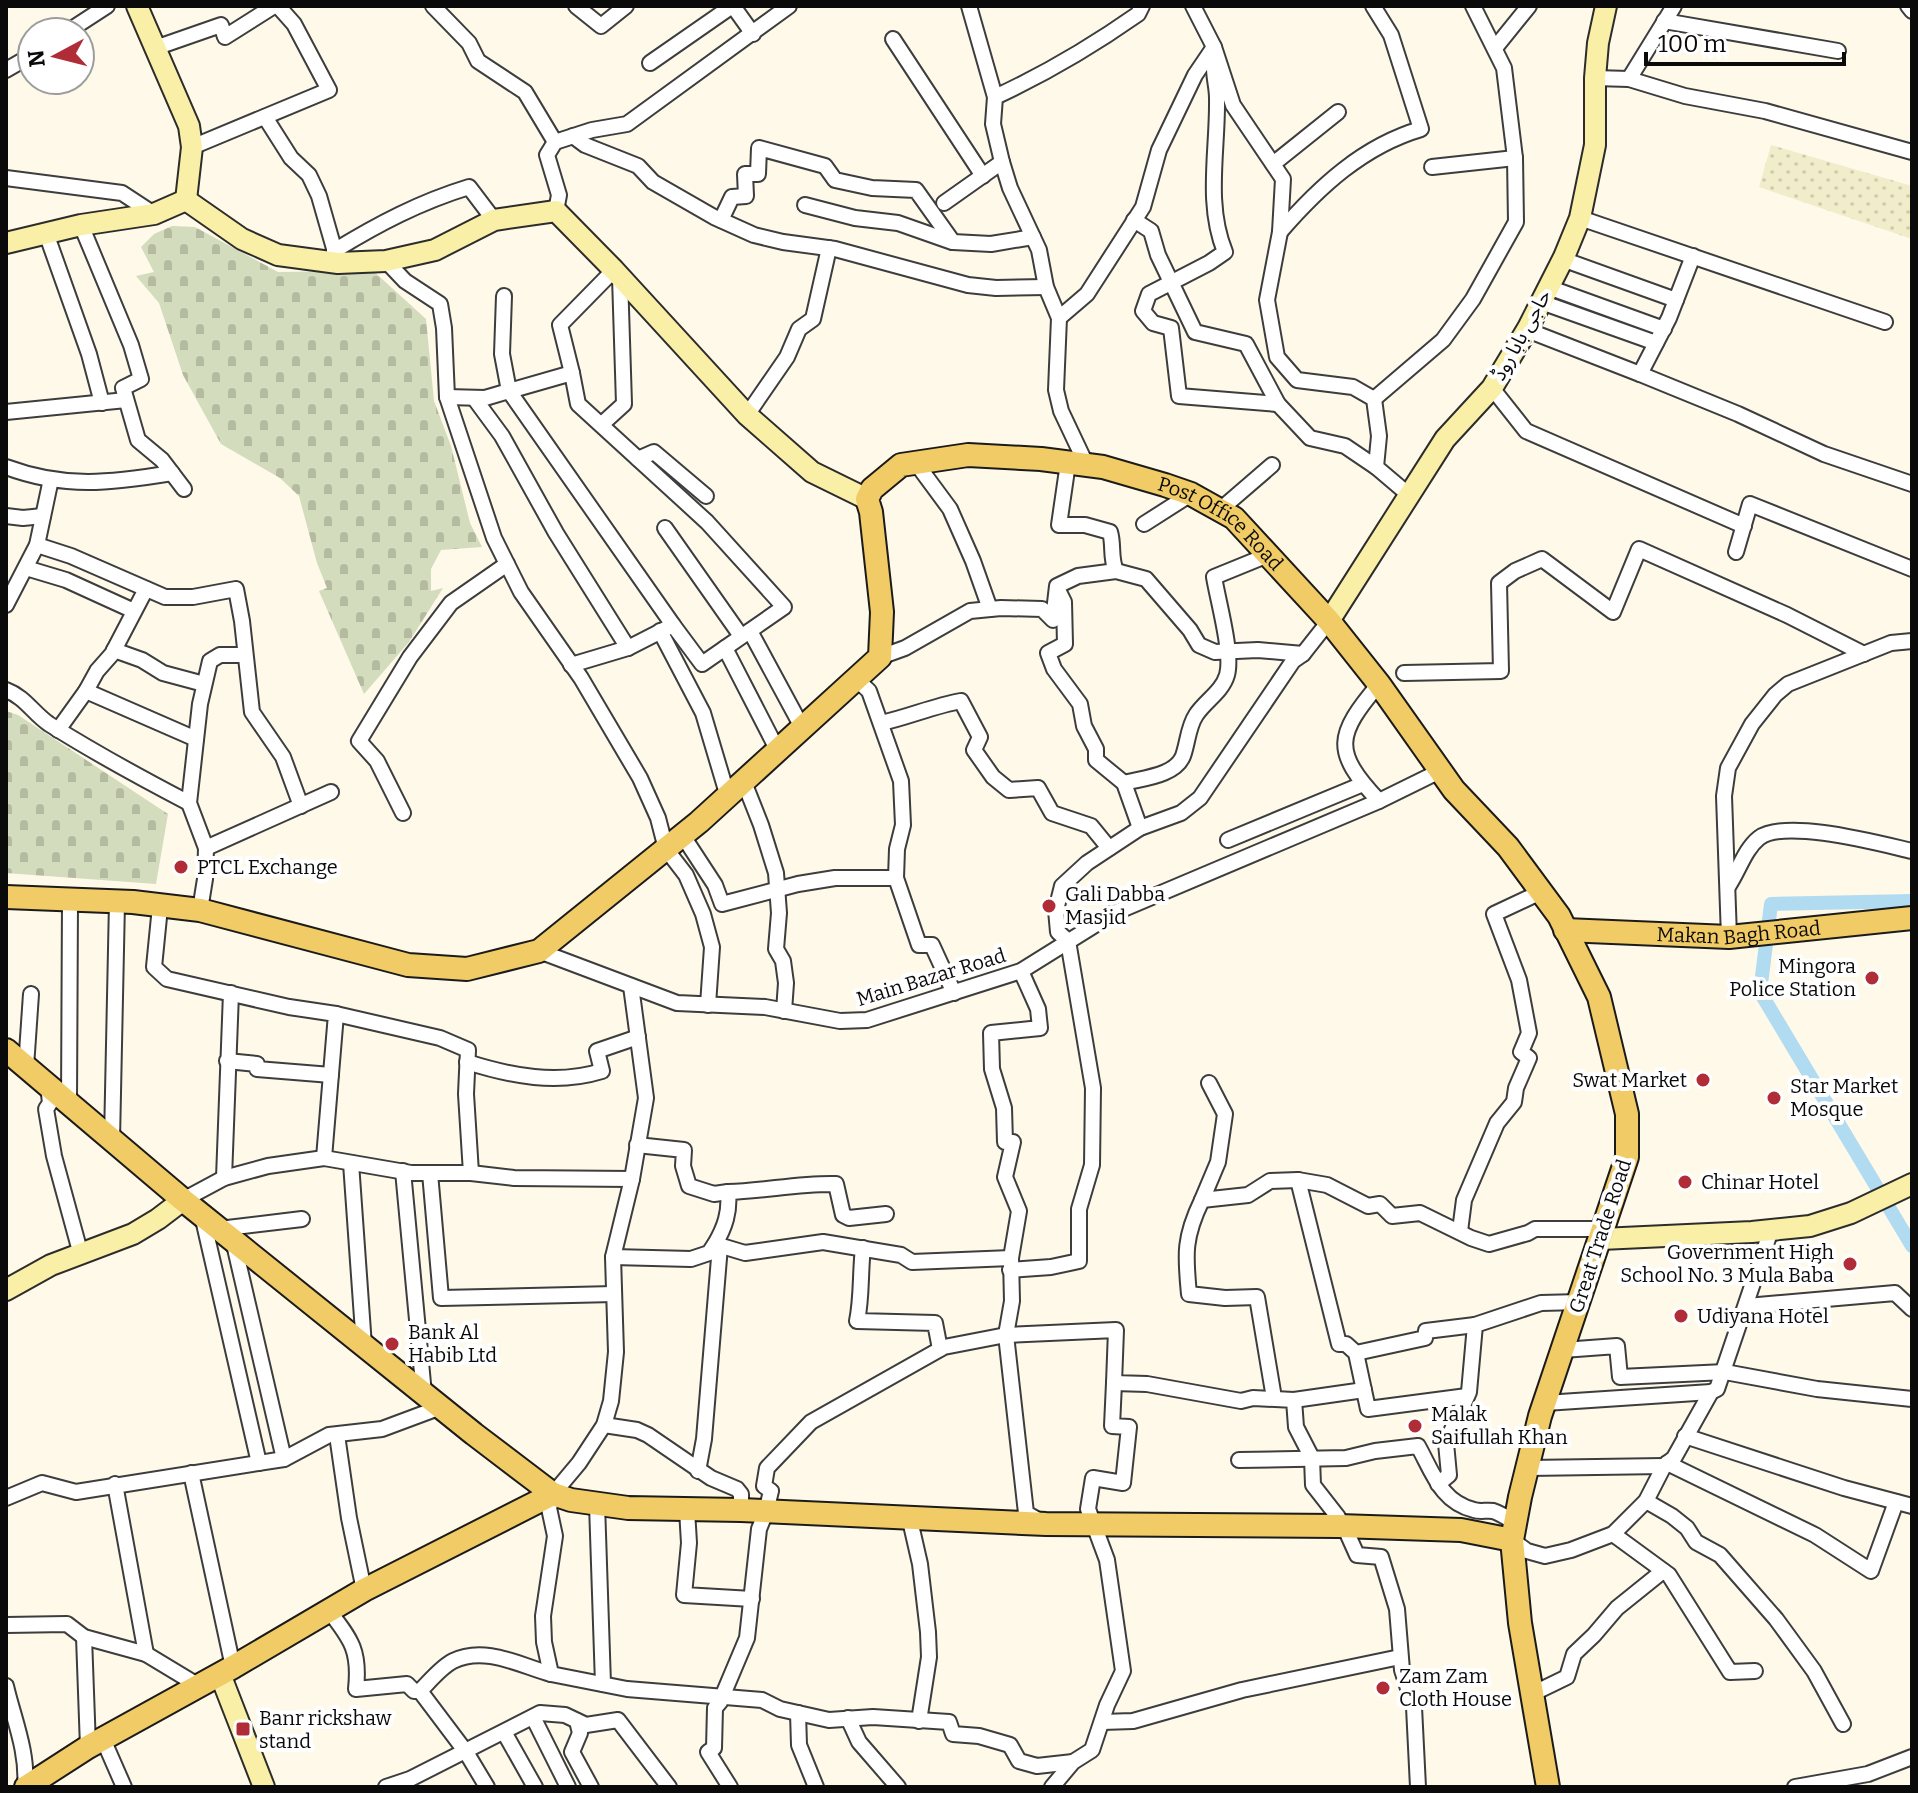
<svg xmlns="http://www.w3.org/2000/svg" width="1918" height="1793" viewBox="0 0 1918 1793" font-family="Bitter,'Noto Sans Arabic',serif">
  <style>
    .farmland { fill: url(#farmland-dots) }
    .cemetery { fill: url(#cemetery-stones) }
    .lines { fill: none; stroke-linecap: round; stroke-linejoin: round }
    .canal { stroke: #b0dbf1; stroke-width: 14 }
    .street-casing { stroke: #3d3d3d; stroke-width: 18 }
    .secondary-casing { stroke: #2c2c2c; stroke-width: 24 }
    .primary-casing { stroke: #1b1b1b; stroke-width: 26 }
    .street { stroke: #fff; stroke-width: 14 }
    .secondary { stroke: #faefa7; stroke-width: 20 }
    .primary { stroke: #f0cb66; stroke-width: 22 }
    .poi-dot { fill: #b02c36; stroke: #fff; stroke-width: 3 }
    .labels { text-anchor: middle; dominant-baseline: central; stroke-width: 8; stroke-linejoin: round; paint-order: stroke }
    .street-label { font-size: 20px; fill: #0a0a0a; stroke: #fff }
    .poi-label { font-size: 20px; fill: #0a0a0a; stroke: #fff; text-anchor: start }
  </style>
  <defs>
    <pattern id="farmland-dots" width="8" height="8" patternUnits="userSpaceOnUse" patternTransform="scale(2)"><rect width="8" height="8" fill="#f1edcb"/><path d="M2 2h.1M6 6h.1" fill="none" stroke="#cdcaad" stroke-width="1.8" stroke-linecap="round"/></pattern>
    <pattern id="cemetery-stones" width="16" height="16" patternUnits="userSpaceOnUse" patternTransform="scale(2)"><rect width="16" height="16" fill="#d3dcbc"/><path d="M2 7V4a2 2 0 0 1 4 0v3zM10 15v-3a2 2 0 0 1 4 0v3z" fill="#b4bba0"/></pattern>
  </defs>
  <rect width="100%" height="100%" fill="#fef9e8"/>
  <path class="farmland" d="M1771 145 1912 186V239L1759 187Z"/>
  <g class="cemetery">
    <path d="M172 226 195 227 278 272 351 271 370 268 426 319 434 401 451 446 470 523 482 547 441 550 431 569V591L443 588 409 642 364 694 319 591 327 588 317 563 299 496 280 478 221 444 183 375 159 303 136 276 154 272 141 247 154 234Z"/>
    <path d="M6 711 18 715 168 814 156 884 6 873Z"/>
  </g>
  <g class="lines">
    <path class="canal" d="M1912 901 1771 904 1760 992 1912 1246"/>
    <defs>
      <g id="street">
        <path d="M433 6 469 43 478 61 525 92 555 142"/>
        <path d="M576 6 601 26 626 6"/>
        <path d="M733 6 753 34"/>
        <path d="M969 6 995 97 993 124 1002 162 1010 188 1039 250 1046 287 1059 318 1056 390 1061 411 1087 466"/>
        <path d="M1193 6 1214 47 1233 105 1283 179 1280 232 1267 300 1277 357 1297 380 1353 387 1374 399 1379 436 1376 467 1409 495"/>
        <path d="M1908 6 1912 11"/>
        <path d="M1664 21 1838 51"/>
        <path d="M67 32 107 6"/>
        <path d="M893 39 983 176"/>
        <path d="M155 48 221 25 225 37 274 6"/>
        <path d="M1495 48 1529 6"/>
        <path d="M650 63 732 6"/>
        <path d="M1214 68C1214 78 1217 88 1217 98 1218 150 1205 203 1225 252L1209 263 1149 294 1143 311 1153 323 1171 328 1179 396 1278 404"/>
        <path d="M6 70 32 55"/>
        <path d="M1595 78 1629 79 1685 96 1765 111 1912 152"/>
        <path d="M1629 79 1674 6"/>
        <path d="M995 97C1047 73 1091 47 1138 14L1142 6"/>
        <path d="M265 117 291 158 309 175 319 196 337 259"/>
        <path d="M573 136 585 145 638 166 653 182 714 217 754 235 783 242 835 249 968 285 996 288 1046 287"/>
        <path d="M192 147 329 90 294 24 278 6"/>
        <path d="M1273 164 1338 112"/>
        <path d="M1432 167 1515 158"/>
        <path d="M6 178 122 193 154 214"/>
        <path d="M944 203 1002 162"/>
        <path d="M805 205 855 218 898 223 952 242"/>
        <path d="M556 211 559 195 547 155 555 142 592 130 627 124 789 6"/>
        <path d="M1580 218 1885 322"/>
        <path d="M721 220 732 197 746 196 745 174H758L759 148 825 166 835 180 872 188 916 190 953 242 991 244 1033 237"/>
        <path d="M1134 220 1151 231 1158 255 1195 332 1246 344 1278 404 1310 438 1345 446 1376 467"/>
        <path d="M81 225 131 345 141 379 123 388 138 440 162 460 184 489"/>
        <path d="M1280 232C1319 187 1363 146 1421 129L1391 35 1373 6"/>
        <path d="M46 233 89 354 102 403"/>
        <path d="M334 251C378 224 420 202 469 187L494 220"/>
        <path d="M1693 256 1669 318 1640 374 1738 414 1824 454 1912 484"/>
        <path d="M1562 259 1676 300"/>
        <path d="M386 261 405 281 440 304 444 328 447 397 494 538 521 592 581 678 640 778 658 818 666 849 686 875 703 914 712 947 708 1005"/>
        <path d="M1548 287 1664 329"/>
        <path d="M504 296 502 354 509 391 572 373 578 404 707 522 784 607 702 664 673 625 628 648 571 665"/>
        <path d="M1541 302 1656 343"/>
        <path d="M1059 318 1087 294 1143 207 1159 150 1195 75 1214 47"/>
        <path d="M1527 330 1640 374"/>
        <path d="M572 373 560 325 614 270"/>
        <path d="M1492 388 1526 431 1744 526"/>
        <path d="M447 397 485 398 509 391 673 625"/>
        <path d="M474 398 502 436 556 533 628 648"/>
        <path d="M1374 399 1443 340 1473 299 1516 222 1515 158 1504 68 1473 6"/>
        <path d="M6 412 126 400"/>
        <path d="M747 415 787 357 799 329 813 319 829 248"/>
        <path d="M602 424 624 404 620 277"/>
        <path d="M638 459 654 452 706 496"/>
        <path d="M916 463 950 509 973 561 990 609"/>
        <path d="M1068 463 1059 525H1085L1110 532C1114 545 1110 558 1116 571"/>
        <path d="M6 467C65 489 111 483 172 473"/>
        <path d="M1221 509 1272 465"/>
        <path d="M6 516 23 518 43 516"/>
        <path d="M1144 524 1191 494"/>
        <path d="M665 528 741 636"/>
        <path d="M37 545 71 556 165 597H193L236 589 242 621 252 712 283 757 301 806"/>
        <path d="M1736 552 1750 504 1912 569"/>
        <path d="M26 568 66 580 134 611"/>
        <path d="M1058 590 1064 602 1065 644 1048 653 1054 669 1080 704 1084 726 1096 749V760L1124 783 1140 828"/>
        <path d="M6 605 37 545 51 479"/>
        <path d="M660 631 703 713 728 797"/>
        <path d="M750 631 803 729"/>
        <path d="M725 648 778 751"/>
        <path d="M114 650 142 660 163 673 204 684"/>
        <path d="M880 657 905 648 970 611 1001 608 1042 609 1053 620 1057 586 1078 576 1116 571 1146 579 1190 630 1199 645 1215 652 1258 650 1303 654"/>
        <path d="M1404 673 1501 671 1499 583 1515 571 1542 559 1613 612 1639 549 1787 615 1864 654"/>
        <path d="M856 679 869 691 901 781 903 825 897 849 896 878 919 945H932L954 993"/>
        <path d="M6 690C25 697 33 713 49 724 95 753 141 778 189 803"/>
        <path d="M86 691 196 739"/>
        <path d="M881 723C909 717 933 706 961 701L980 737 974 750 993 777 1009 790 1038 788 1052 813 1091 826 1109 848"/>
        <path d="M58 730 86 691 97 671 112 654 146 589"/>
        <path d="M744 782 761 825 776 873 779 913 776 949 783 961 786 983 784 1011"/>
        <path d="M1124 783C1142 778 1175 776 1183 756 1188 742 1188 727 1196 715 1205 701 1222 692 1227 675 1233 654 1218 601 1214 577L1268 555"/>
        <path d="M1379 801C1332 751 1336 735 1379 684"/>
        <path d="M403 813 377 761 359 741 410 657 451 603 507 564"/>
        <path d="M683 836 715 885 722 904 798 884 835 878H896"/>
        <path d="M1228 840 1363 784"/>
        <path d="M206 848 331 792"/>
        <path d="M1729 885C1739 870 1745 849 1759 838 1785 818 1881 844 1912 851"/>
        <path d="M160 907 154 967 167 979 289 1007 336 1014 324 1158"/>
        <path d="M200 910 205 879 206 848 189 803 200 704 210 661 220 655H244"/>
        <path d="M1729 937 1724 796 1728 768 1752 724 1775 695 1788 684 1891 643 1912 641"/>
        <path d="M539 951 677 1003 765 1007 840 1021 867 1020 1021 971 1114 913 1379 801 1440 771"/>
        <path d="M1021 971 1038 1009 1040 1028 991 1033 992 1069 1004 1108 1005 1142H1013L1005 1177 1019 1211 1011 1258 1012 1301 1006 1335 1026 1513 1042 1522"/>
        <path d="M631 986 646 1098 632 1179 613 1257 616 1352 611 1401 604 1425 579 1463 553 1494 549 1508 555 1536 543 1616 544 1642 551 1674 627 1689 762 1700 780 1709 829 1720 873 1717 949 1722 953 1734 979 1736 1010 1745 1019 1761 1037 1766 1073 1762"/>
        <path d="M336 1014 440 1038 468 1050 466 1094 471 1173"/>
        <path d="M227 1061 257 1064V1069L331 1075"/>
        <path d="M467 1062C511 1076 557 1085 602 1071L597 1051 638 1037"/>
        <path d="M26 1067 31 994"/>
        <path d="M1209 1083 1225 1114 1218 1162 1202 1200 1248 1195 1270 1181 1298 1180 1327 1185 1368 1206 1380 1204 1392 1216 1420 1213 1471 1238 1489 1244 1528 1233 1535 1229H1604"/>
        <path d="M48 1085 50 1103 46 1109 54 1156 81 1255"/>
        <path d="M69 1103 70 901"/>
        <path d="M112 1140 117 902"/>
        <path d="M637 1145 684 1150 683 1166 689 1186 714 1194 728 1192"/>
        <path d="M351 1163 364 1346"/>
        <path d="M403 1171 424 1394"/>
        <path d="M430 1173 441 1298 614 1294"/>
        <path d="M224 1178 231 993"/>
        <path d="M1298 1180 1339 1344H1346L1356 1353 1368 1409 1467 1396"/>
        <path d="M183 1200 224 1178 268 1166 324 1158 411 1173H471L514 1178 632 1179"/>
        <path d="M1202 1200C1184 1237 1185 1254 1189 1294L1225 1298 1257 1297 1274 1398"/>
        <path d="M202 1215 259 1463"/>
        <path d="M219 1229 302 1219"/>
        <path d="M1460 1231 1464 1200 1497 1123 1514 1102 1516 1088 1529 1058 1521 1052 1529 1033 1519 980 1494 914 1541 892"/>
        <path d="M233 1240 284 1459"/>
        <path d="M715 1244C725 1227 730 1212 728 1192 765 1191 799 1183 836 1184L843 1215 849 1218 886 1214"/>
        <path d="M863 1248C860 1273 862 1297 857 1321L935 1323 940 1349"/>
        <path d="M613 1257 691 1259 709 1253 715 1244 745 1253 823 1242 901 1255 912 1262 1011 1258"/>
        <path d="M1010 1270 1051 1267 1079 1261V1209L1092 1165 1093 1088 1068 941 1058 932 1056 910 1062 886 1087 863 1140 828 1181 813 1200 798 1293 661 1303 654 1329 621"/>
        <path d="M1747 1306 1895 1293 1912 1309"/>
        <path d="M1563 1350 1617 1346 1620 1377 1725 1372 1817 1389 1912 1399"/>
        <path d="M1356 1353 1425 1338 1426 1331 1475 1325"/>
        <path d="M1294 1400 1364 1390"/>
        <path d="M1545 1403 1711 1392"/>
        <path d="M604 1425 637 1430 648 1435 711 1478 737 1489 741 1494V1510"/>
        <path d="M337 1435 349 1518 364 1590"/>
        <path d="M1685 1436 1844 1488 1912 1506"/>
        <path d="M1239 1460 1346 1458 1375 1451 1418 1446C1433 1473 1441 1502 1474 1510 1480 1512 1487 1510 1493 1511 1500 1513 1509 1519 1515 1523"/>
        <path d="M1667 1463 1815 1535 1871 1571 1896 1502"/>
        <path d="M1528 1468 1664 1466"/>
        <path d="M698 1471 704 1439 720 1246"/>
        <path d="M191 1473 233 1667"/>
        <path d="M115 1484 146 1654"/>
        <path d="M1438 1484 1449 1475 1446 1443 1469 1392 1475 1325 1541 1303 1580 1302"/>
        <path d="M6 1498 42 1483 76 1492 284 1459 329 1435 382 1429 441 1407"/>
        <path d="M1646 1501 1672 1516 1687 1528 1696 1542 1720 1555 1776 1619 1814 1671 1843 1724"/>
        <path d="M597 1504 603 1684"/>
        <path d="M687 1510 689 1543 684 1595 752 1599"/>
        <path d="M909 1516 920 1564 928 1632 929 1657 919 1721"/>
        <path d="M1344 1526 1357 1555 1381 1557 1397 1609 1402 1670 1414 1707 1418 1787"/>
        <path d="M1613 1534 1669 1575 1730 1672 1755 1671"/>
        <path d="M1512 1540 1527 1551 1545 1556 1571 1550 1613 1534 1646 1501 1664 1466 1674 1458 1711 1392 1717 1389 1771 1230"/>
        <path d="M329 1611C352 1640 360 1652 356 1689L407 1684 414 1691H420C430 1681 441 1667 453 1661 485 1645 521 1666 551 1674"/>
        <path d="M6 1625 67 1624 84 1637 146 1654 199 1686"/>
        <path d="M84 1637 88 1747"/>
        <path d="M6 1686C14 1720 28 1752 25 1787"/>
        <path d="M420 1691 466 1752 487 1787"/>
        <path d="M1532 1694 1567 1677 1574 1654 1594 1635 1617 1608 1663 1571"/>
        <path d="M798 1713 799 1745 816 1787"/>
        <path d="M533 1717 568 1787"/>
        <path d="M848 1718 859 1742 898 1787"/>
        <path d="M577 1721 580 1733 572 1752 591 1787"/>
        <path d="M1102 1722 1133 1721 1242 1690 1400 1657"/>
        <path d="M504 1732 535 1787"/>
        <path d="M103 1739 124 1787"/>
        <path d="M386 1787 410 1779 540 1713 565 1715 586 1725 618 1720 669 1787"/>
        <path d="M730 1787 708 1752 714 1748 715 1708 720 1702 747 1638 759 1529 766 1512 771 1491 764 1486 767 1468 811 1422 944 1347 1006 1335 1116 1330 1114 1383 1147 1384 1241 1401 1253 1398 1294 1400 1296 1427 1312 1458 1313 1485 1338 1517 1339 1526"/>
        <path d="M1052 1787 1073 1762 1092 1750 1107 1705 1123 1671 1107 1560 1088 1509 1093 1478 1123 1483 1129 1427 1112 1426 1114 1383"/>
        <path d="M1795 1787 1868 1774 1912 1757"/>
      </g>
      <g id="secondary">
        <path d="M137 6 189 126 192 147 186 200"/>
        <path d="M186 200 242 239 278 255 338 263 386 261 435 250 494 220 556 211 614 270 747 415 812 472 867 499"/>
        <path d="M6 243 81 225 154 214 186 200"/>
        <path d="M1329 621 1445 439 1492 388 1528 328 1564 257 1580 218 1595 145V78L1598 43 1606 6"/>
        <path d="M1601 1239 1752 1232 1810 1226 1851 1213 1912 1184"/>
        <path d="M6 1290 51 1265 133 1234 158 1219 183 1200"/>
        <path d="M220 1674 264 1787"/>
      </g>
      <g id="primary">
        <path id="s1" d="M6 897 133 902 200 910 408 965 467 969 539 951 699 822 880 657 882 612 871 512 867 499 872 489 901 465 968 455 1041 459 1103 467 1165 485 1191 494 1234 518 1329 621 1379 684 1454 790 1508 847 1559 916 1599 997 1627 1114V1157L1540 1416 1520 1497 1512 1540 1520 1623 1548 1787"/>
        <path id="s2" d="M1565 930 1729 937 1912 918"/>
        <path d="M6 1050 183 1200 474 1434 553 1494 571 1500 628 1508 741 1510 1046 1524 1339 1526 1461 1530 1512 1540"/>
        <path d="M26 1787 88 1747 233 1667 364 1590 553 1494"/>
      </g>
    </defs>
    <use href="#street" class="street-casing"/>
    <use href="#secondary" class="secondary-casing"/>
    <use href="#primary" class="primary-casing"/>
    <use href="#street" class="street"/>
    <use href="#secondary" class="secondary"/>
    <use href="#primary" class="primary"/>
  </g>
  <g class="poi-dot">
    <circle cx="181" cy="867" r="8"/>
    <circle cx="1049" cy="906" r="8"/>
    <circle cx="1872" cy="978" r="8"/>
    <circle cx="1703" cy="1080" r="8"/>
    <circle cx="1774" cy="1098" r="8"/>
    <circle cx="1685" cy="1182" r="8"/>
    <circle cx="1850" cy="1264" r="8"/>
    <circle cx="1681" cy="1316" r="8"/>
    <circle cx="392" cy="1344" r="8"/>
    <circle cx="1415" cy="1426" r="8"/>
    <circle cx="1383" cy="1688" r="8"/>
    <rect x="235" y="1721" width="16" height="16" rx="4"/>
  </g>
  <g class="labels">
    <g class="street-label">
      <text transform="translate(1521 335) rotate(-61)">حاجی بابا روڈ</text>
      <text stroke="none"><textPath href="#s1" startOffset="1538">Post Office Road</textPath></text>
      <text stroke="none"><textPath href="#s2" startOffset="174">Makan Bagh Road</textPath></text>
      <text transform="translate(931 977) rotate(-17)">Main Bazar Road</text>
      <text transform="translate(1600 1236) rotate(-72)">Great Trade Road</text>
    </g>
    <g class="poi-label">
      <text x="197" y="867">PTCL Exchange</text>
      <text x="1065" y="894">Gali Dabba<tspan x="1065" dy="23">Masjid</tspan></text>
      <text x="1856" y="966" text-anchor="end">Mingora<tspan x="1856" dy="23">Police Station</tspan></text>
      <text x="1687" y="1080" text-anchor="end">Swat Market</text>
      <text x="1790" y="1086">Star Market<tspan x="1790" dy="23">Mosque</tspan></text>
      <text x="1701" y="1182">Chinar Hotel</text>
      <text x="1834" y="1252" text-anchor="end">Government High<tspan x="1834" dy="23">School No. 3 Mula Baba</tspan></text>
      <text x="1697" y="1316">Udiyana Hotel</text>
      <text x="408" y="1332">Bank Al<tspan x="408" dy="23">Habib Ltd</tspan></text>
      <text x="1431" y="1414">Malak<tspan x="1431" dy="23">Saifullah Khan</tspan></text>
      <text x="1399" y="1676">Zam Zam<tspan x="1399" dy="23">Cloth House</tspan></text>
      <text x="259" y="1718">Banr rickshaw<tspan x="259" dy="23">stand</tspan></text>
    </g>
  </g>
  <rect width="1918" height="1793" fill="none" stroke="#0a0a0a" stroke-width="16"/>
  <g transform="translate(56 56) rotate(263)"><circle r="38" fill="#ffffff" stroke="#9d9d9d" stroke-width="2"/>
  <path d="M0-6L14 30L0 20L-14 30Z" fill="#b02c36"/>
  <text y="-12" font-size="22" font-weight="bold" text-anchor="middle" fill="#0a0a0a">N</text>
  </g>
  <path d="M1646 52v12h198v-12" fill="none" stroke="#0a0a0a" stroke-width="4"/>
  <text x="1658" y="52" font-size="24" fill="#0a0a0a" stroke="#ffffff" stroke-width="6" paint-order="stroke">100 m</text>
</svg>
